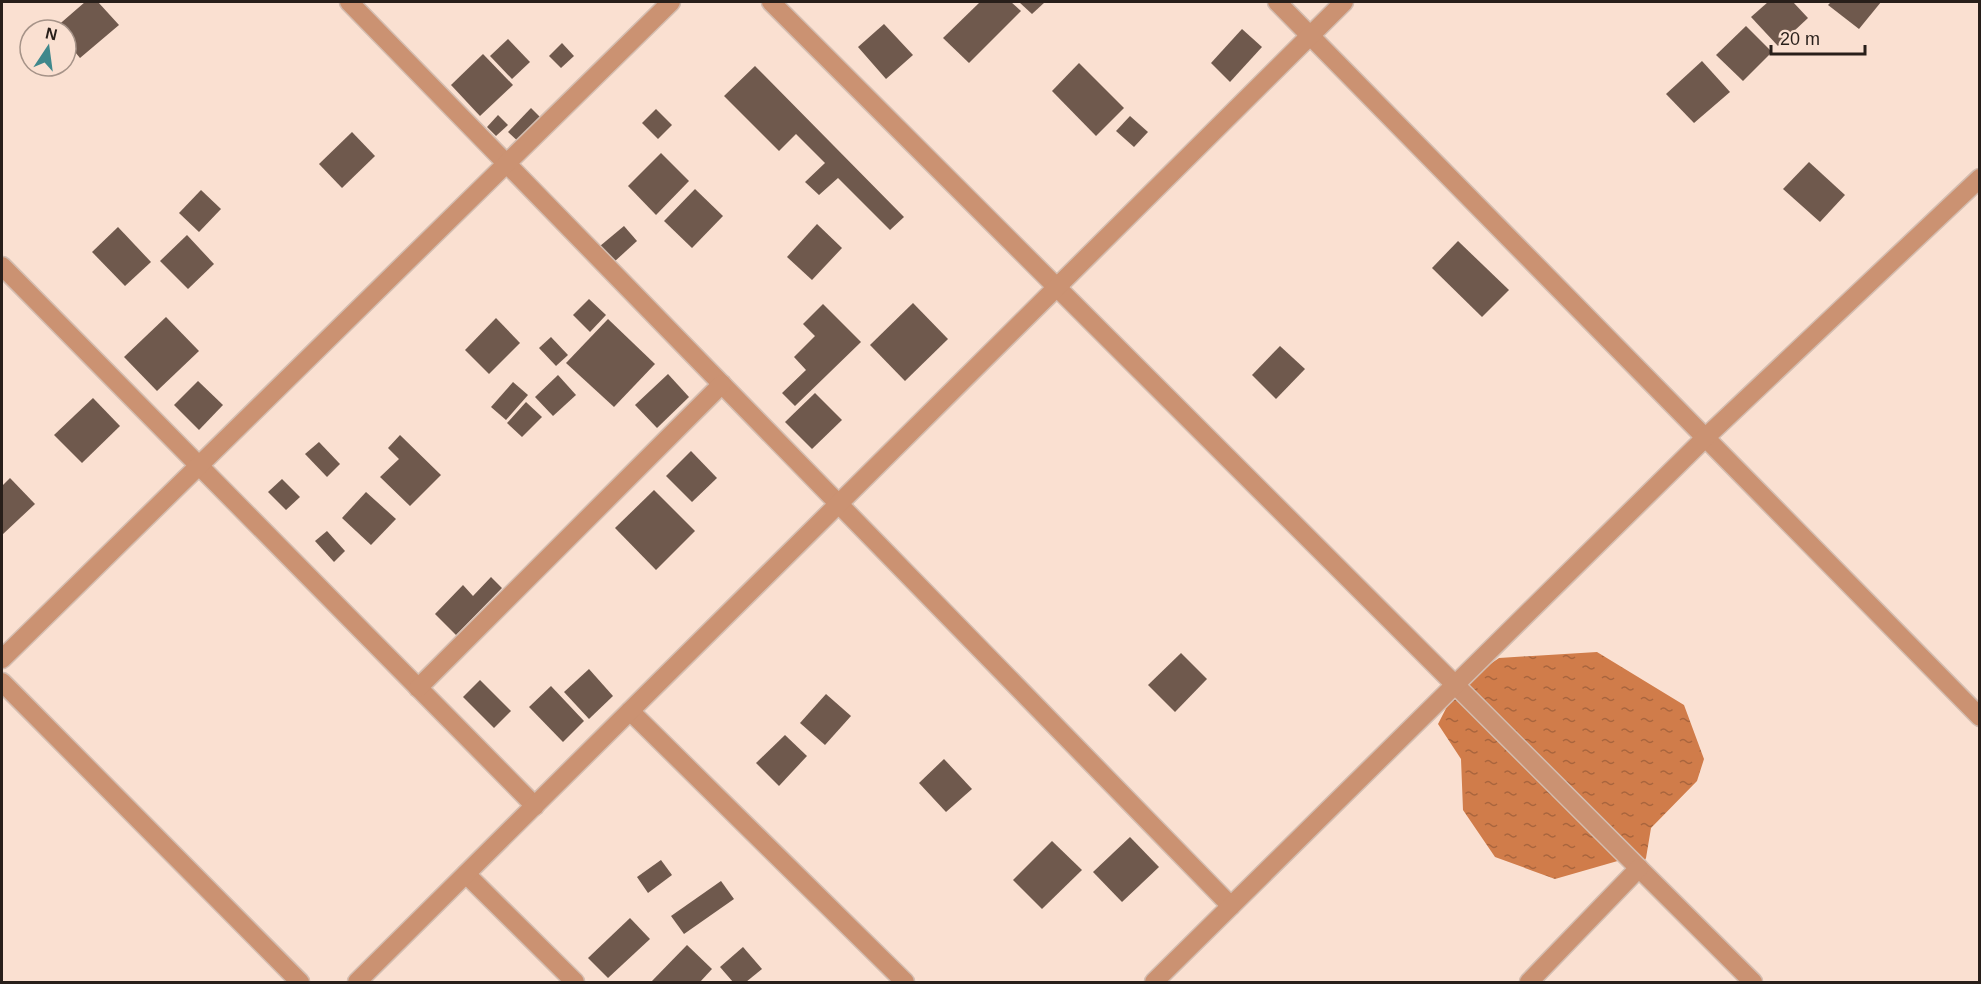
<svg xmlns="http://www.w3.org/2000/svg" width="1981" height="984" viewBox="0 0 1981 984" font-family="Arial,sans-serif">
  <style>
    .water { fill: url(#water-ripples) }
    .building { fill: #6f594d }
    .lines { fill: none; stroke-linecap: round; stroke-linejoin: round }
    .minor-casing { stroke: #d4bdb0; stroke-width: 21 }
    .minor { stroke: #cb9272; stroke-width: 18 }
  </style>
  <defs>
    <pattern id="water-ripples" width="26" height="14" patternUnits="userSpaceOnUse" patternTransform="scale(1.5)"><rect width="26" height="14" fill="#d07c4a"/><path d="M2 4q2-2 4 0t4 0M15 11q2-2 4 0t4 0" fill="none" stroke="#a9653d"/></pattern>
  </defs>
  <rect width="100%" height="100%" fill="#fae0d1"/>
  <path class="water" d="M1597 652 1684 705 1704 759 1697 781 1651 828 1646 858 1637 876 1628 858 1555 879 1495 857 1463 810 1461 759 1438 724 1457 687 1499 658Z"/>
  <g class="building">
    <path d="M85 2H98L119 25 80 58 66 41V30H56L55 28Z"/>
    <path d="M980 2H1011L1021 11 969 63 943 38Z"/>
    <path d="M1019 2H1045L1032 14Z"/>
    <path d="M1768 2H1793L1808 18 1778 46 1751 17Z"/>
    <path d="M1831 2H1881L1859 29 1828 5Z"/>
    <path d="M884 24 913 55 886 79 858 47Z"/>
    <path d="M1746 26 1772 52 1743 81 1716 55Z"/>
    <path d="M1242 29 1262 47 1230 82 1211 63Z"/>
    <path d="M508 39 530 62 512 79 490 56Z"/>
    <path d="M562 43 574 56 561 68 549 56Z"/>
    <path d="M483 54 513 85 480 116 451 85Z"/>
    <path d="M1702 61 1730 92 1694 123 1666 94Z"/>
    <path d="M1079 63 1124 108 1096 136 1052 91Z"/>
    <path d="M755 66 904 217 890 230 838 178 819 195 805 182 825 163 796 134 779 151 724 96Z"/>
    <path d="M531 108 545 122 522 145 508 132Z"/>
    <path d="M656 109 672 125 658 139 642 123Z"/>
    <path d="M498 115 508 125 496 136 487 127Z"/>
    <path d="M1130 116 1148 132 1134 147 1116 131Z"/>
    <path d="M352 132 375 156 342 188 319 164Z"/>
    <path d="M661 153 689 181 656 215 628 186Z"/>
    <path d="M1809 162 1845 195 1820 222 1783 189Z"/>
    <path d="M695 189 723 216 692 248 664 221Z"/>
    <path d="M201 190 221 209 199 232 179 213Z"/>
    <path d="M817 224 842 248 812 280 787 257Z"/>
    <path d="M624 226 637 241 614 262 600 246Z"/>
    <path d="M118 227 151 262 125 286 92 252Z"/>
    <path d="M187 235 214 264 188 289 160 261Z"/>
    <path d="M1458 241 1509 290 1482 317 1432 268Z"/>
    <path d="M589 299 606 315 590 332 573 315Z"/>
    <path d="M913 303 948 339 905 381 870 345Z"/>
    <path d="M823 304 861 342 795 406 782 393 806 370 794 357 815 336 803 324Z"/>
    <path d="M166 317 199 351 157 391 124 357Z"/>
    <path d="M496 318 520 343 489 374 465 350Z"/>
    <path d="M608 319 655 364 614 407 566 363Z"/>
    <path d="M551 337 568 355 556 366 539 348Z"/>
    <path d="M1280 346 1305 369 1276 399 1252 375Z"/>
    <path d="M668 374 689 397 657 428 635 405Z"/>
    <path d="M558 375 576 395 553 416 535 397Z"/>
    <path d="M198 381 223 405 199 430 174 405Z"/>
    <path d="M513 382 528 395 506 420 491 407Z"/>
    <path d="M815 393 842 420 812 449 785 422Z"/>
    <path d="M93 398 120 426 82 463 54 435Z"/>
    <path d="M526 402 542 417 522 437 507 423Z"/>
    <path d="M400 435 441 475 410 506 380 477 399 459 388 448Z"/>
    <path d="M319 442 340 464 327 477 305 454Z"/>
    <path d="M691 451 717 478 692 502 666 476Z"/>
    <path d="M10 478 35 504 2 535V486Z"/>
    <path d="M282 479 300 497 286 510 268 492Z"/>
    <path d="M654 490 695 531 656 570 615 528Z"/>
    <path d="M366 492 396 519 371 545 342 518Z"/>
    <path d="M327 531 345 551 334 562 315 541Z"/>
    <path d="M491 577 502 588 456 635 435 614 463 585 473 596Z"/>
    <path d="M1181 653 1207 679 1175 712 1148 685Z"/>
    <path d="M589 669 613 696 589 719 564 692Z"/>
    <path d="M480 680 511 711 494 728 463 697Z"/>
    <path d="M551 686 584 721 563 742 529 707Z"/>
    <path d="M826 694 851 716 825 745 800 723Z"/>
    <path d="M785 735 807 756 779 786 756 763Z"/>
    <path d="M944 759 972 789 946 812 919 783Z"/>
    <path d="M1130 837 1159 867 1122 902 1093 872Z"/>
    <path d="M1052 841 1082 870 1042 909 1013 880Z"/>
    <path d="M661 860 672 875 648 893 637 877Z"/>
    <path d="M721 881 734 899 684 934 671 916Z"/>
    <path d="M630 918 650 939 608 978 588 958Z"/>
    <path d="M687 945 712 969 700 982H651Z"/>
    <path d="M743 947 762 969 746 982H733L720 967Z"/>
  </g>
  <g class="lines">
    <defs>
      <g id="minor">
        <path d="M349 2 1231 906"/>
        <path d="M771 2 1753 982"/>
        <path d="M1277 2 1980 717"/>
        <path d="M2 266 535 806"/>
        <path d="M2 659 671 2"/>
        <path d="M2 682 300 982"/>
        <path d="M418 688 722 384"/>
        <path d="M630 711 905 982"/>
        <path d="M466 874 575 982"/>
        <path d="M357 982 1344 2"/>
        <path d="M1154 982 1706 437 1980 178"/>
        <path d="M1529 982 1639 868"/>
      </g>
    </defs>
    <use href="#minor" class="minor-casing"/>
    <use href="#minor" class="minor"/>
  </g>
  <rect width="1981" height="984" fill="none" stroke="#281f1a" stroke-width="6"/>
  <g transform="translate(48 48) rotate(13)"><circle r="28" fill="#fae0d1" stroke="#a69388" stroke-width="1.5"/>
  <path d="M0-4.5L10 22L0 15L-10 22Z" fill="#40888c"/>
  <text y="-9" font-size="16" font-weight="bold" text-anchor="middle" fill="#281f1a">N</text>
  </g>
  <path d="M1771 45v9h94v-9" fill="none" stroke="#281f1a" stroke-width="3"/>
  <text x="1780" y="45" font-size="18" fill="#281f1a" stroke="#fae0d1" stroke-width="4.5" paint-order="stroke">20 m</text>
</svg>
